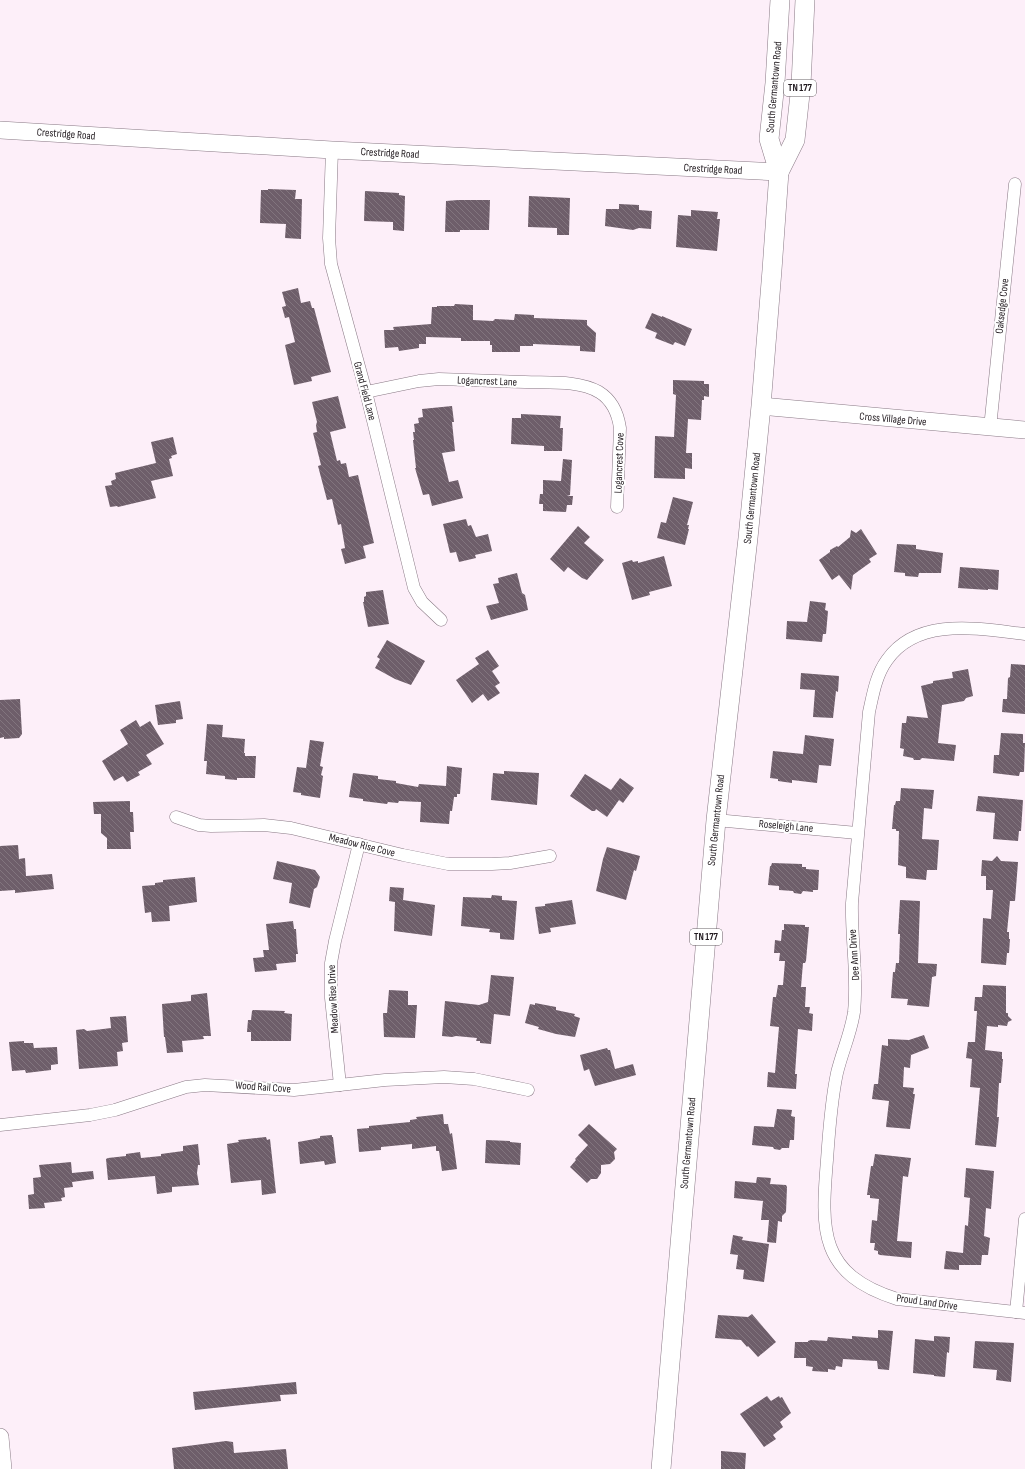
<svg xmlns="http://www.w3.org/2000/svg" width="1025" height="1469" viewBox="0 0 1025 1469" font-family="'Sofia Sans Condensed',sans-serif">
  <style>
    .building { fill: url(#building-back-hatch) }
    .lines { fill: none; stroke-linecap: round; stroke-linejoin: round }
    .street-casing { stroke: #897985; stroke-width: 13 }
    .secondary-casing { stroke: #897985; stroke-width: 18 }
    .primary-casing { stroke: #897985; stroke-width: 20 }
    .street { stroke: #fff; stroke-width: 12 }
    .secondary { stroke: #fff; stroke-width: 17 }
    .primary { stroke: #fff; stroke-width: 19 }
    .labels { text-anchor: middle; dominant-baseline: central; stroke-width: 4; stroke-linejoin: round; paint-order: stroke }
    .shield { fill: #fff; stroke: #645f62; stroke-width: 1 }
    .shield-label { font-size: 10px; font-weight: bold; fill: #211a1f }
    .street-label { font-size: 11px; fill: #211a1f; stroke: #fff }
  </style>
  <defs>
    <pattern id="building-back-hatch" width="6" height="6" patternUnits="userSpaceOnUse"><rect width="6" height="6" fill="#6e5e6a"/><path d="M-1 5l2 2M0 0l6 6M5-1l2 2" fill="none" stroke="#82757e"/></pattern>
  </defs>
  <rect width="100%" height="100%" fill="#fdeff9"/>
  <g class="building">
    <path d="M268 189 296 190 295 199H302L301 239 285 238 286 224 260 223 261 190H268Z"/>
    <path d="M365 191 399 193V195L405 196 404 231 393 230V222L364 221Z"/>
    <path d="M529 196 570 198 569 235H557V228L528 227Z"/>
    <path d="M458 200H490L489 230H460V232H445L446 201Z"/>
    <path d="M619 204 639 205V210L652 211 651 229 639 228 633 230 605 226 606 209H619Z"/>
    <path d="M691 210 718 212 717 219H720L717 251 676 247 678 215 691 216Z"/>
    <path d="M298 288 301 303 310 301 312 308H314L331 372 311 377 312 381 294 385 285 345 295 342 289 317 285 318 282 307 286 306 282 292Z"/>
    <path d="M455 304 473 305V320L493 321 495 319 514 320 515 314 534 315V318L587 320V325L596 333 595 352 580 351V346L533 344V346H520V352H492V345H490V341H461V338L426 337V344H419V348L399 351 398 347 385 348 384 330H394L393 327 431 324 432 307H437V306H454Z"/>
    <path d="M652 313 662 317V316L692 329 685 346 675 342 673 345 655 338 657 333 645 328Z"/>
    <path d="M673 380 704 381V384H709V397L704 396V400H702L701 420 688 419 686 453H692V469L685 468V479L654 478 655 436 674 437 676 395 673 394Z"/>
    <path d="M338 396 346 428 330 432 337 461 340 460 341 464 346 463 349 477 358 475 374 543 363 546 366 558 345 564 341 549 345 548 341 524 338 525 332 499 327 500 318 466 321 465 313 433 317 432 316 425 317 422 312 402Z"/>
    <path d="M452 406 454 422H452L455 451 442 453 449 482 458 480 463 498 432 506 429 494 423 495 415 468H416L413 440H414L413 432H415L414 424 419 423 418 418 423 417 422 409Z"/>
    <path d="M521 414 561 416 560 428H563L562 451H544V446L511 444 512 418H521Z"/>
    <path d="M173 437 177 454 171 456 172 458 169 459 173 476 151 481 156 498 118 507 117 506 110 507 105 486 112 485 111 481 116 479 115 473 156 463 151 442Z"/>
    <path d="M563 459 572 460 570 495 567 496H573L572 505H567L566 512 543 511V504H539L540 494H543V480L561 481Z"/>
    <path d="M673 497 693 502 687 525H689L688 529H689L685 545 657 538 661 522 666 523Z"/>
    <path d="M466 519 468 526 471 525 476 537 488 534 492 551 475 555 476 558 459 562 456 552 450 553 443 524Z"/>
    <path d="M578 526 590 537 584 543 604 560 587 580 582 578 568 567 564 572 550 559Z"/>
    <path d="M861 529 877 554 869 559 871 562 853 575 851 590 839 575 832 580 819 560 830 552V550L837 546 838 547 850 537 851 530 856 533Z"/>
    <path d="M897 544 916 545V549L943 553 941 573H919L918 577 905 576V573L894 572Z"/>
    <path d="M664 556 672 586 649 592 650 595 632 600 622 563 632 560 633 562 638 561V563Z"/>
    <path d="M960 567 999 570 998 590 988 589V590L958 588Z"/>
    <path d="M517 573 522 593 525 595 528 610 491 620 486 606 499 603 493 584 499 583 498 578Z"/>
    <path d="M383 590 389 624 368 627 363 602H364V597L366 596V592Z"/>
    <path d="M810 601 826 603 825 610 828 611 826 634H823L822 642 786 639 787 621 807 622Z"/>
    <path d="M387 640 425 661 411 685 395 679 375 668 380 659 377 657Z"/>
    <path d="M488 650 499 666 492 671 500 683 495 686 500 693 488 701 483 694 472 703 456 680 479 664 475 658Z"/>
    <path d="M1011 664 1025 665V714L1002 712 1003 699H1007L1008 678 1010 677Z"/>
    <path d="M968 669 973 696 966 698 964 701 942 705 938 743 956 745 954 761 922 758 920 760H914L913 758 903 756 904 749 900 748 902 723H906L907 716 928 718 921 686 933 683V681L953 678 952 672Z"/>
    <path d="M801 673 839 676 838 692 836 691 833 718 813 717 815 690 800 689Z"/>
    <path d="M20 699 22 734 19 738 4 739V737L0 738V700Z"/>
    <path d="M180 701 183 719 176 720V723L158 725 155 705Z"/>
    <path d="M136 720 140 727 150 721 164 744 146 755 152 764 138 772 140 775 127 782 123 776 114 781 102 761 128 744 120 730Z"/>
    <path d="M207 724 223 725 222 737 245 739 244 753H245V756H256L255 778H237V780L225 779V776L206 774 207 761H204Z"/>
    <path d="M1001 733 1023 734V743H1025L1024 772H1020L1019 776 993 773 994 755H999Z"/>
    <path d="M805 735 834 739 831 766 819 765 817 783 792 780V783L778 781V779L770 778 773 751 803 754Z"/>
    <path d="M310 740 324 742 320 766 323 767 321 775 323 776 320 798 301 795V793L293 792 297 767 306 768Z"/>
    <path d="M447 766 462 768 460 794H457V797H454L452 811H450L449 824 420 822 421 802 399 801 398 803 388 802 387 804 363 801V799L349 797 353 773 378 776V779L396 781V783L418 787 419 784 446 786Z"/>
    <path d="M504 771 539 773 537 805 491 800 493 773 504 774Z"/>
    <path d="M585 774 611 790 620 778 634 788 623 803 619 800 607 817 596 809 595 811H592L570 796Z"/>
    <path d="M901 788 934 790 932 809 924 808 922 839 939 840 937 870H927L926 880 906 878V867L898 865 899 831H896V829H892L894 805H895L896 801H900Z"/>
    <path d="M978 796 1023 800 1021 831H1019L1018 841 993 839 995 813 976 811Z"/>
    <path d="M130 801V812H133L134 832H130L131 849H107V838L101 833V814H94L93 802Z"/>
    <path d="M18 845 19 859 25 858 26 876 52 874 54 889 15 893V890L0 891V846Z"/>
    <path d="M607 847 640 856 636 871 634 870 626 900 596 891 603 859Z"/>
    <path d="M997 856 1001 861 1018 862 1015 901H1010L1007 932H1009V939H1010L1009 953H1007L1006 965 981 963 983 918 991 919 993 890H986V876H981L982 860 992 861Z"/>
    <path d="M277 861 315 870 320 877 317 887 314 889 310 908 289 903 292 883 273 879Z"/>
    <path d="M772 863 802 864V867H806V869L819 870 818 890H813V892L803 891 801 894 794 893 793 891 779 890V886L768 885 770 866H771Z"/>
    <path d="M195 877 197 902 169 906 170 921 152 922 151 912 145 913 142 886 155 885V883L163 882V880Z"/>
    <path d="M390 887 404 888 403 900 435 905 432 936 394 931 395 902 389 901Z"/>
    <path d="M492 895 502 896V900L517 901 514 940 500 939V933L489 932 490 929 461 926 463 897 491 898Z"/>
    <path d="M572 900 576 924 550 928 551 932 539 934 535 907 545 906V904Z"/>
    <path d="M900 900 920 901 918 963 937 964 936 976 932 977 929 1007 907 1005 908 999 891 998 893 972H895L896 963H899L900 934H898Z"/>
    <path d="M293 921 294 929H296L297 946 298 954H296V962L276 964 277 970 255 972 253 958 264 957 263 950H269L266 924Z"/>
    <path d="M784 924 805 925V927H809L806 961 805 963H803L801 987H806L805 1007H810L809 1013 813 1014 812 1031 798 1029 795 1074H797L796 1089 767 1087 768 1072 775 1073 779 1027 770 1026 773 997H776L778 985H783L785 961H779L780 953H774L775 940 781 941 782 930H784Z"/>
    <path d="M491 975 514 977 510 1016 494 1014 491 1044 480 1043V1041H476L477 1038 456 1036 452 1037 442 1036 445 1001 479 1005 488 1002Z"/>
    <path d="M983 985 1006 986V1013H1008V1016L1012 1020 1008 1022 1007 1026 998 1025V1027L987 1026 985 1050 1002 1052V1059H1003L1001 1083H999L997 1117H999L996 1147 975 1145 980 1088 970 1087 972 1059 966 1058 968 1042H975L977 1011H974L975 997H982Z"/>
    <path d="M389 990 408 991V1005H417L415 1038 384 1037 383 1013H387Z"/>
    <path d="M207 993 211 1036H203L204 1039 182 1041 183 1052 167 1053 165 1037H164L162 1004 191 1001V995Z"/>
    <path d="M535 1003 556 1007V1010L575 1014 574 1016 580 1018 575 1037 556 1034 538 1029 539 1027 525 1023 530 1004 535 1005Z"/>
    <path d="M253 1010 285 1011 284 1013 292 1014 291 1041H251V1032H247L248 1020H251L252 1011Z"/>
    <path d="M126 1016 128 1042 122 1043 123 1051 117 1052 118 1066 79 1069 76 1030 84 1029 87 1031 111 1028 110 1017Z"/>
    <path d="M924 1035 929 1048 911 1055 910 1068 904 1067 903 1087 914 1088 913 1094H915L910 1129 886 1127 889 1101 872 1099 874 1084H878L882 1045 888 1046V1039L909 1040Z"/>
    <path d="M24 1041V1043H33L34 1048 57 1047 58 1064 51 1065V1070L26 1073 25 1070 12 1071 9 1042Z"/>
    <path d="M607 1048 608 1050H610L615 1069 633 1064 636 1075 595 1086 589 1069 584 1071 580 1055Z"/>
    <path d="M777 1109 792 1110 791 1116 795 1117 794 1140H790L789 1148H782L780 1150 774 1149 773 1147 752 1145 754 1126 774 1127Z"/>
    <path d="M443 1114 444 1124H448L450 1134 452 1133 457 1169 442 1171 439 1151H436V1146L412 1149V1144L381 1147V1150L359 1152 357 1129 369 1128V1126L410 1122V1120L417 1119 416 1117Z"/>
    <path d="M589 1124 617 1149 614 1152 615 1159 610 1164 601 1165V1173L597 1179H591L587 1183 570 1167 576 1160 575 1159 588 1145 578 1135Z"/>
    <path d="M332 1135V1137H333L336 1163 325 1165 324 1161 300 1164 298 1142 320 1138V1136Z"/>
    <path d="M266 1137 267 1140 270 1139 276 1193 262 1195 261 1180 231 1183 227 1144 239 1142 238 1140Z"/>
    <path d="M486 1140 510 1141V1142L521 1143 520 1165 485 1163Z"/>
    <path d="M198 1144 200 1165H198L197 1173 199 1185 172 1187V1192L157 1194 155 1176 108 1180 106 1159 108 1158 126 1156V1154L140 1152 141 1158 161 1156V1154L183 1151V1146Z"/>
    <path d="M875 1154 911 1158 908 1177 903 1176 897 1241 912 1242 911 1258 880 1255 878 1254V1251L874 1250 875 1243H870L872 1220 877 1221 879 1199 870 1198V1195H867L871 1166H873Z"/>
    <path d="M71 1162 72 1173 93 1171 94 1179 72 1182 73 1187 64 1188 65 1197 61 1198 62 1201 44 1203 45 1208 29 1209 28 1195 34 1194 33 1178 41 1177 39 1165Z"/>
    <path d="M966 1168 994 1171 991 1209 986 1208 984 1236 990 1238 988 1255H982L981 1265H959V1270L944 1269 946 1251 963 1253 965 1225 968 1226 970 1198 964 1197Z"/>
    <path d="M757 1177 771 1178 770 1184 786 1185 787 1187 786 1212 782 1216V1222L778 1221 776 1243 767 1242 769 1220H761L763 1201 734 1198 735 1181 756 1183Z"/>
    <path d="M733 1235 743 1237 742 1240 769 1244 764 1282 743 1279 744 1270 736 1269 738 1255 730 1254Z"/>
    <path d="M752 1314 776 1342 758 1357 748 1346 747 1347 741 1340 715 1338 718 1315 748 1317Z"/>
    <path d="M878 1330 893 1331 889 1370 878 1369 877 1361 843 1359 842 1367 836 1366 835 1370 828 1369V1372L812 1371 813 1367 806 1366V1358H794L795 1342H808V1341L811 1340 827 1341 828 1337 852 1339V1336L878 1338Z"/>
    <path d="M934 1336 950 1337 949 1353 947 1352 945 1377 934 1376V1375L913 1373 915 1339 934 1341Z"/>
    <path d="M975 1341 1014 1343 1011 1382 996 1380 997 1370 973 1368Z"/>
    <path d="M296 1382 297 1394 280 1395 281 1401 195 1410 193 1392Z"/>
    <path d="M767 1396 771 1401 779 1396 780 1398 782 1397 791 1413 780 1422 783 1427 773 1435 776 1439 764 1447 740 1414Z"/>
    <path d="M226 1441 233 1442 234 1453 286 1449 288 1469H174L172 1448Z"/>
    <path d="M721 1451 746 1453 745 1469H721Z"/>
  </g>
  <g class="lines">
    <defs>
      <g id="street">
        <path d="M332 150 329 238 331 264 366 392 414 588 422 602 441 620"/>
        <path d="M366 392 419 381 439 379C468 380 496 381 525 382 548 383 578 380 599 392 612 400 618 414 620 428L617 507"/>
        <path d="M990 428 1015 184"/>
        <path d="M1025 634C980 629 918 616 887 660 876 675 873 694 869 712L852 903C851 939 858 975 854 1012 851 1033 842 1052 837 1073 831 1101 829 1131 827 1160 821 1231 819 1274 897 1299L1025 1313"/>
        <path d="M176 817 199 825 211 826 264 825 291 828 403 855 448 864H492L510 863 550 856"/>
        <path d="M716 820 857 833"/>
        <path d="M340 1085 331 998V963L335 941 359 844"/>
        <path d="M0 1125 90 1115 115 1110 186 1087 205 1085 294 1090 385 1080 444 1077 474 1079 528 1090"/>
        <path d="M1016 1312 1025 1219"/>
      </g>
      <g id="secondary">
        <path d="M0 130 332 150 779 172"/>
        <path d="M761 406 1025 430"/>
        <path d="M0 1437 3 1469"/>
      </g>
      <g id="primary">
        <path d="M779 172 795 140 801 85 805 0"/>
        <path d="M661 1469 716 820 748 538 761 406 772 270 779 172 769 139 775 83 780 0"/>
      </g>
    </defs>
    <use href="#street" class="street-casing"/>
    <use href="#secondary" class="secondary-casing"/>
    <use href="#primary" class="primary-casing"/>
    <use href="#street" class="street"/>
    <use href="#secondary" class="secondary"/>
    <use href="#primary" class="primary"/>
  </g>
  <g class="labels">
    <g class="shield">
      <rect x="784" y="80" width="32" height="16" rx="3"/>
      <rect x="690" y="929" width="32" height="16" rx="3"/>
    </g>
    <g class="shield-label">
      <text x="800" y="88">TN 177</text>
      <text x="706" y="937">TN 177</text>
    </g>
    <g class="street-label">
      <text transform="translate(774 87) rotate(-85)">South Germantown Road</text>
      <text transform="translate(66 134) rotate(4)">Crestridge Road</text>
      <text transform="translate(390 153) rotate(3)">Crestridge Road</text>
      <text transform="translate(713 169) rotate(3)">Crestridge Road</text>
      <text transform="translate(1002 306) rotate(-84)">Oaksedge Cove</text>
      <text transform="translate(487 381) rotate(2)">Logancrest Lane</text>
      <text transform="translate(365 391) rotate(75)">Grand Field Lane</text>
      <text transform="translate(893 419) rotate(5)">Cross Village Drive</text>
      <text transform="translate(619 463) rotate(-88)">Logancrest Cove</text>
      <text transform="translate(752 498) rotate(-84)">South Germantown Road</text>
      <text transform="translate(716 820) rotate(-84)">South Germantown Road</text>
      <text transform="translate(786 826) rotate(5)">Roseleigh Lane</text>
      <text transform="translate(362 845) rotate(14)">Meadow Rise Cove</text>
      <text transform="translate(854 955) rotate(-94)">Dee Ann Drive</text>
      <text transform="translate(333 999) rotate(-93)">Meadow Rise Drive</text>
      <text transform="translate(263 1087) rotate(4)">Wood Rail Cove</text>
      <text transform="translate(688 1143) rotate(-85)">South Germantown Road</text>
      <text transform="translate(927 1302) rotate(8)">Proud Land Drive</text>
    </g>
  </g>
</svg>
